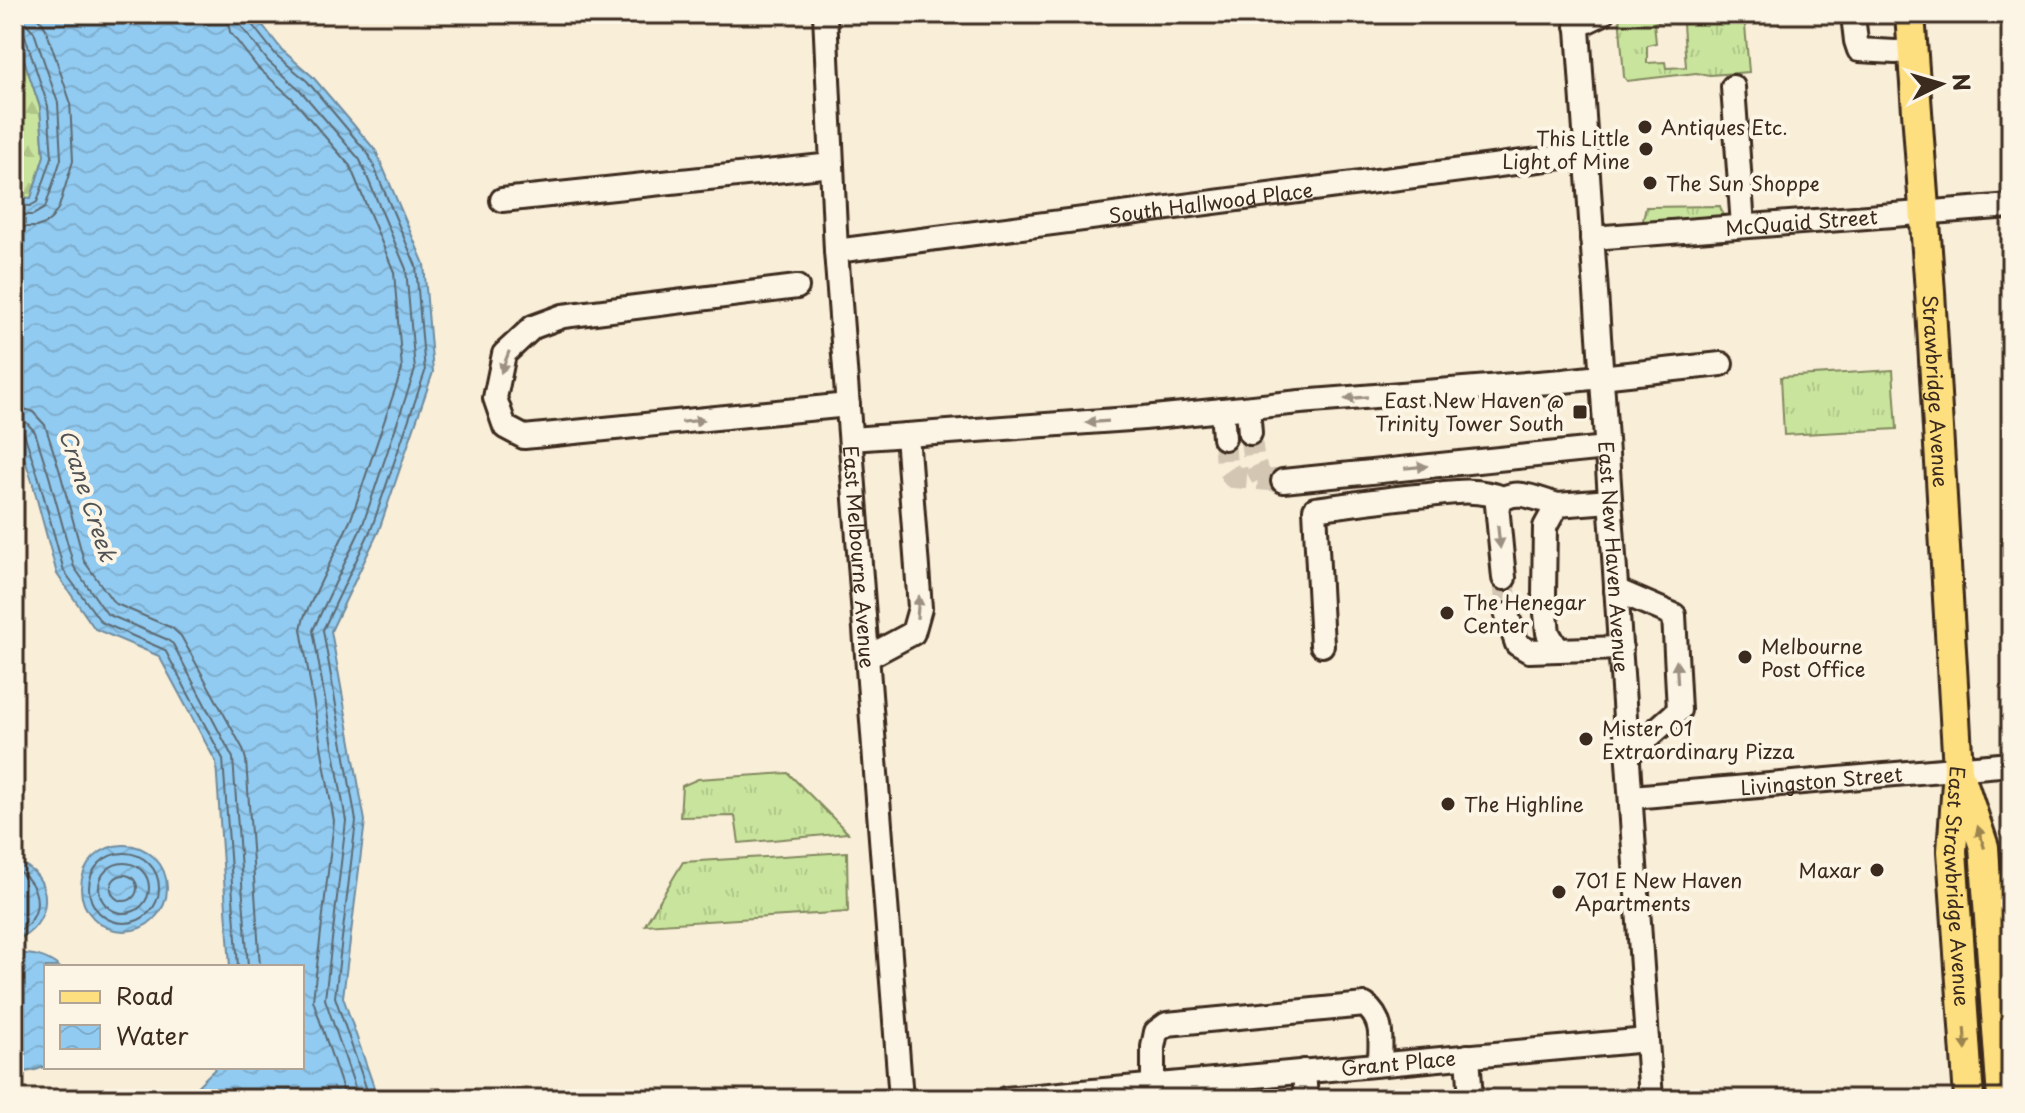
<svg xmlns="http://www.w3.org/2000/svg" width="2025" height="1113" viewBox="0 0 2025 1113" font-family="'Playpen Sans',sans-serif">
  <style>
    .grass { fill: url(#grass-tufts); stroke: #82885e; stroke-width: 2 }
    .forest { fill: url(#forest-firs); stroke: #82885e; stroke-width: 2 }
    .water { fill: url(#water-waves); stroke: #6f8b9d; stroke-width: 2 }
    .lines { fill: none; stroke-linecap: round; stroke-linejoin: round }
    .shore { stroke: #5d6a72; stroke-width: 2 }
    .minor-tunnel { stroke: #d3c7b3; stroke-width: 22; stroke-dasharray: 22 11; stroke-linecap: butt }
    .minor-casing { stroke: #3b2a1e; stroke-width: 28 }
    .major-casing { stroke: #3b2a1e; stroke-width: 34 }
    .minor { stroke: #fcf5e5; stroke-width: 22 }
    .major { stroke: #fedf80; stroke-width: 28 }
    .oneway { fill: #9c9082 }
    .oneway2 { fill: #9c844f }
    .poi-dot { fill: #3b2a1e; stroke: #fcf5e5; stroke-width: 3 }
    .labels { text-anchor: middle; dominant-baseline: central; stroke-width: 8; stroke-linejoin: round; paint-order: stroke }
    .poi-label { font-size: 20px; fill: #3b2a1e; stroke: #fcf5e5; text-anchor: start }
    .street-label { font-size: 20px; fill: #3b2a1e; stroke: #fcf5e5 }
    .water-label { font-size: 22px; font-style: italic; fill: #505253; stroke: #fcf5e5 }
  </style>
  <defs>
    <pattern id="grass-tufts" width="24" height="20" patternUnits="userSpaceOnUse" patternTransform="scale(2)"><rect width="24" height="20" fill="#c9e59d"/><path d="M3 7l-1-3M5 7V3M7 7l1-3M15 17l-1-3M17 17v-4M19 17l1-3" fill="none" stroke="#aec587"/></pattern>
    <pattern id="forest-firs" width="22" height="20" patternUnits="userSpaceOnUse" patternTransform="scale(2)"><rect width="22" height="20" fill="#c9e59d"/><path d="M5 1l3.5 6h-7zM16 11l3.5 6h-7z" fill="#aec587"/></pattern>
    <pattern id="water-waves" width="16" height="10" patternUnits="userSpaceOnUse" patternTransform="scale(2)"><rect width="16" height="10" fill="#91cbf1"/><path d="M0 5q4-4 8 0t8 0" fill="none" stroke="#7eaece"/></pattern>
  </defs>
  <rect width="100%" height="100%" fill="#f9eed8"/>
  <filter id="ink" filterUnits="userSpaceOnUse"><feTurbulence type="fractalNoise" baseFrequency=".0125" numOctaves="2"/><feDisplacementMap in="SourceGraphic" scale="16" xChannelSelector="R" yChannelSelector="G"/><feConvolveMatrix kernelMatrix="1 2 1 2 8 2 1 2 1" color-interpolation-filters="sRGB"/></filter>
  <g filter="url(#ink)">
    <g class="grass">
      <path d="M1619 14H1662L1664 18 1668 19 1654 23 1656 43 1647 45V63L1665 62 1666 68 1686 67 1683 24 1693 23 1692 14H1744L1749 72 1710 75 1696 73 1627 81 1624 77Z"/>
      <path d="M1720 206 1724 218 1642 225 1646 207Z"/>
      <path d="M1893 370 1897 429 1784 435 1781 377Z"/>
      <path d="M788 773 848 833 739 843 735 816 680 817 682 786 698 779Z"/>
      <path d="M847 852 848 912 645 925 683 862Z"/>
    </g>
    <path class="forest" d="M14 30 40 107 44 156 31 198 14 197Z"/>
    <g class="water">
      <path d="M14 14H254L282 50 312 76 376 151 424 264 433 372 379 530 331 631 365 821 343 997 378 1099H184L217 1067H302V967H230L216 762 159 656 95 629 57 574 32 481 14 427V197L31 198 44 156 40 107 14 30Z"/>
      <circle cx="124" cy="888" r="43"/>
      <path d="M14 861C57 873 54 927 14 941Z"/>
      <path d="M14 953C31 954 46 955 59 967H46V1066C37 1070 24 1073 14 1071Z"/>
    </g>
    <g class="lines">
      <g class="shore">
        <path d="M226 14 230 32 258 68 291 97 350 166 394 272 402 369 351 519 304 617 301 629 334 821 313 1000 346 1099"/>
        <path d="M238 14 241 26 268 61 299 89 360 160 406 269 415 370 363 524 313 630 346 821 325 999 359 1099"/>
        <path d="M248 14 250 22 276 55 307 81 369 155 416 266 425 372 372 527 323 630 356 821 335 997 370 1099"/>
        <path d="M14 21 26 23 34 32 58 103 61 159 45 208 33 215H14"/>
        <path d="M14 31 20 32 25 36 48 106 52 157 37 202 30 206 14 205"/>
        <path d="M14 227H36L45 224 52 218 59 207 73 161 70 101 46 29 41 21 33 14"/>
        <path d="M14 407 32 411 45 425 60 472 84 561 114 603 172 628 181 636 243 749 246 760 260 967"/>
        <path d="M14 419 26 422 35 432 49 476 74 567 107 614 166 639 173 644 233 758 248 967"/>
        <path d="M14 429 21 430 25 436 39 479 64 571 101 622 165 650 223 759 238 967"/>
        <circle cx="124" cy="888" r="35"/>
        <circle cx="124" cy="888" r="25"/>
        <path d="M14 869C43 882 46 921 14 933"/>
        <circle cx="124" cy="888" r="13"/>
      </g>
      <g class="minor-tunnel">
        <path d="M1250 433 1254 462 1262 479"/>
        <path d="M1224 438 1226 466 1233 477 1283 481"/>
        <path d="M1504 578 1507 615"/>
      </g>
      <defs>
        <g id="minor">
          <path id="s1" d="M825 14 836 251 901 1099"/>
          <path id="s2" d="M1577 14 1651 1099"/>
          <path d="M1854 24 1856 41 1859 50 1895 52 1912 51"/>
          <path d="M1577 26 1602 14"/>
          <path d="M1733 87 1743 226"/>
          <path d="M502 200 832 165"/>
          <path id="s3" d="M1592 238 2011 206"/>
          <path id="s4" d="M836 251 1585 154"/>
          <path d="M797 287 563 316 533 327 504 354 495 398 505 427 524 437 848 405"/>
          <path d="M1248 408 1250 433"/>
          <path d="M1222 410 1224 438"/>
          <path d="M851 439 1144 418 1300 402 1563 381 1721 364"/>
          <path d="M1283 481 1606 448"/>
          <path d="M1610 501 1557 505 1545 527 1544 594 1548 633 1558 650 1621 648"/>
          <path d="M1504 578 1497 505C1512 485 1537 499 1557 505"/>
          <path d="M1616 590 1674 615 1679 710 1628 755"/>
          <path d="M1507 615 1517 644 1529 651 1558 650"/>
          <path d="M1322 645 1315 509C1352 504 1390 498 1428 495 1454 492 1478 488 1503 498"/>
          <path d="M868 657 913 633 920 608 907 435"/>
          <path id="s5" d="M1632 797 2011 764"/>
          <path d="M1468 1056 1471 1099"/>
          <path d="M1304 1071 1306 1099"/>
          <path d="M1153 1085V1047L1156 1032 1167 1024 1365 1005C1385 1021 1380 1041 1380 1064"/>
          <path id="s6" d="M1006 1099 1647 1040"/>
        </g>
        <g id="major">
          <path id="s7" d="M1910 14 1930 292 1958 769 1952 851 1969 1099"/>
          <path d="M1962 781 1984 847 2002 1099"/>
        </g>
      </defs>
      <use href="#minor" class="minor-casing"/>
      <use href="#major" class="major-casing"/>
      <use href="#minor" class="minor"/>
      <use href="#major" class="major"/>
    </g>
    <defs><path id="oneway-solid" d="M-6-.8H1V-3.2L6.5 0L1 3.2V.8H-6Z" transform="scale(2)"/></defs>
    <g class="oneway">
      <use href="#oneway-solid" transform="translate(505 362) rotate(111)"/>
      <use href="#oneway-solid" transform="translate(1356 398) rotate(175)"/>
      <use href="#oneway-solid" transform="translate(693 421) rotate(-6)"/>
      <use href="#oneway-solid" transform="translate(1097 422) rotate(176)"/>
      <use href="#oneway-solid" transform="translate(1416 467) rotate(-6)"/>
      <use href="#oneway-solid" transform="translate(1499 537) rotate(84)"/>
      <use href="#oneway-solid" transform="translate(918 607) rotate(-85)"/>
      <use href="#oneway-solid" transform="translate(1677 672) rotate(-93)"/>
    </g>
    <g class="oneway2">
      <use href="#oneway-solid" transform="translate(1981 837) rotate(-107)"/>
      <use href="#oneway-solid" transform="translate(1965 1039) rotate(86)"/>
    </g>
  </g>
  <g class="poi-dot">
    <circle cx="1645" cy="127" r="8"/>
    <circle cx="1646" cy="149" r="8"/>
    <circle cx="1650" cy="183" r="8"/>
    <rect x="1572" y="404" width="16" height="16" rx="4"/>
    <circle cx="1447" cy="613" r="8"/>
    <circle cx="1745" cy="657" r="8"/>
    <circle cx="1586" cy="739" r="8"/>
    <circle cx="1448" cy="804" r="8"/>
    <circle cx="1877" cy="870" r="8"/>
    <circle cx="1559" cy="892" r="8"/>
  </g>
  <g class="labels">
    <g class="poi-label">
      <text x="1661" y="127">Antiques Etc.</text>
      <text x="1630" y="138" text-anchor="end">This Little<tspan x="1630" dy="23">Light of Mine</tspan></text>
      <text x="1666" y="183">The Sun Shoppe</text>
      <text x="1564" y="400" text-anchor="end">East New Haven @<tspan x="1564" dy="23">Trinity Tower South</tspan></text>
      <text x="1463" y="602">The Henegar<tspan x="1463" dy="23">Center</tspan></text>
      <text x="1761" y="646">Melbourne<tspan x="1761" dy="23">Post Office</tspan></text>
      <text x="1602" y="728">Mister 01<tspan x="1602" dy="23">Extraordinary Pizza</tspan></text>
      <text x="1464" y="804">The Highline</text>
      <text x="1861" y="870" text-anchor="end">Maxar</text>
      <text x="1575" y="880">701 E New Haven<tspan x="1575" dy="23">Apartments</tspan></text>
    </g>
    <g class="street-label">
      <text stroke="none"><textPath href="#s4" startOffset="378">South Hallwood Place</textPath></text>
      <text stroke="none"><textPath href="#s3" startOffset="210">McQuaid Street</textPath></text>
      <text stroke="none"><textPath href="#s7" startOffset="378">Strawbridge Avenue</textPath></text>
      <text stroke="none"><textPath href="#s2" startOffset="544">East New Haven Avenue</textPath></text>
      <text stroke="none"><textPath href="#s1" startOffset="544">East Melbourne Avenue</textPath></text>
      <text stroke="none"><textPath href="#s5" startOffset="190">Livingston Street</textPath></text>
      <text stroke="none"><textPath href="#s7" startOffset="874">East Strawbridge Avenue</textPath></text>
      <text stroke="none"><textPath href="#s6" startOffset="394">Grant Place</textPath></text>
    </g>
    <g class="water-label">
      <text transform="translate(89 495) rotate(72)">Crane Creek</text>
    </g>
  </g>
  <rect width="2025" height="1113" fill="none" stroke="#fcf5e5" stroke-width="48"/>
  <rect x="24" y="24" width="1977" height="1065" fill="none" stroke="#3b2a1e" stroke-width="3" filter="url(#ink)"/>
  <rect x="44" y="965" width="260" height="104" fill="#fcf5e5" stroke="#afa495" stroke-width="2"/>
  <rect x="60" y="991" width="40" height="12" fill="#fedf80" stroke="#afa495" stroke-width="2"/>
  <text x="116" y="1005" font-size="24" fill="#3b2a1e">Road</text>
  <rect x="60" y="1025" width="40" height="24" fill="url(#water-waves)" stroke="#afa495" stroke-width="2"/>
  <text x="116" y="1045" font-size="24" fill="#3b2a1e">Water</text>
  <g transform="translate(1941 84) rotate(85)" stroke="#fcf5e5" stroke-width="6" paint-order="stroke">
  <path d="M0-6L14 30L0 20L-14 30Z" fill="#3b2a1e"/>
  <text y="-12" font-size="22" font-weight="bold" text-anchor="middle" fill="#3b2a1e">N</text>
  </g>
</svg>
